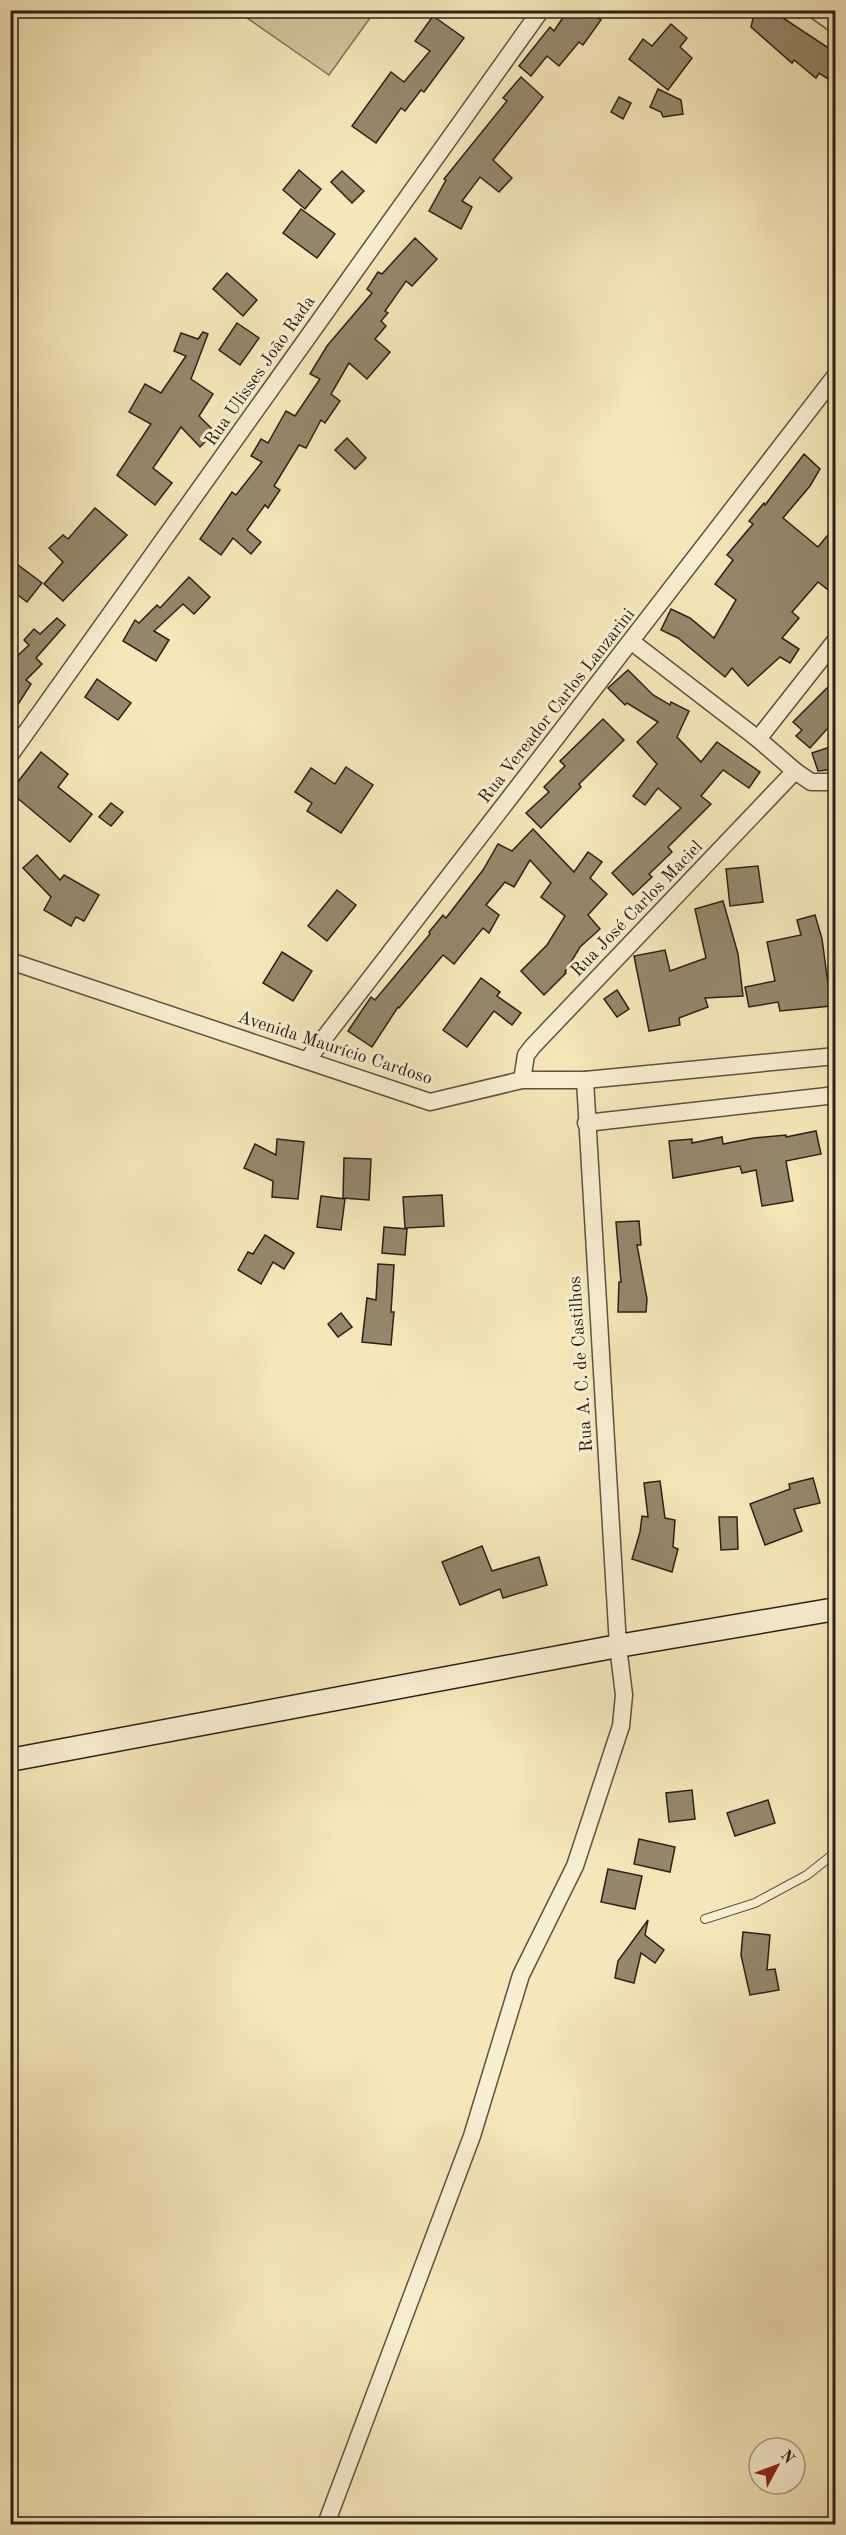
<svg xmlns="http://www.w3.org/2000/svg" width="846" height="2535" viewBox="0 0 846 2535" font-family="'Old Standard TT',serif">
  <style>
    .green { fill: #d3c59e; stroke: #7f735b; stroke-width: 1.5 }
    .building { fill: #94886c; stroke: #2b2118; stroke-width: 1.5 }
    .lines { fill: none; stroke-linecap: round; stroke-linejoin: round }
    .lane-casing { stroke: #5e5240; stroke-width: 10 }
    .street-casing { stroke: #5e5240; stroke-width: 19 }
    .secondary-casing { stroke: #2b2118; stroke-width: 25 }
    .lane { stroke: #f8efd2; stroke-width: 8 }
    .street { stroke: #f8efd2; stroke-width: 16 }
    .secondary { stroke: #f8efd2; stroke-width: 22 }
    .labels { text-anchor: middle; dominant-baseline: central; stroke-width: 6; stroke-linejoin: round; paint-order: stroke }
    .street-label { font-size: 18px; fill: #2b2118; stroke: #f8efd2 }
  </style>
  <rect width="100%" height="100%" fill="#f5e7b9"/>
  <filter id="stains"><feTurbulence type="fractalNoise" baseFrequency=".00333" numOctaves="4"/><feColorMatrix values="0 0 0 0 .2 0 0 0 0 .09 0 0 0 0 .02 0 0 0 .5 -.17"/></filter>
  <radialGradient id="worn" r=".72"><stop offset=".6" stop-color="#630" stop-opacity="0"/><stop offset="1" stop-color="#630" stop-opacity=".3"/></radialGradient>
  <path class="green" d="M237 11H375L329 75Z"/>
  <g class="building">
    <path d="M568 10H587L601 20 583 45 579 42 559 66 547 56 531 76 519 66 550 27 554 31Z"/>
    <path d="M755 10H789L783 18 836 53V84L819 73 816 78 794 60 792 63 751 27Z"/>
    <path d="M433 16 464 38 424 92 421 90 405 111 401 108 376 143 352 126 391 72 404 82 430 51 415 41Z"/>
    <path d="M671 24 687 38 680 47 692 58 668 90 629 59 643 39 652 46Z"/>
    <path d="M521 77 543 97 493 160 512 178 499 192 480 177 462 201 472 207 461 229 429 211 446 180 444 179 507 101 503 98Z"/>
    <path d="M658 89 681 100 683 114 663 117 661 112 650 107Z"/>
    <path d="M619 97 631 103 623 119 611 112Z"/>
    <path d="M299 170 321 189 305 209 283 190Z"/>
    <path d="M342 171 364 191 352 203 331 182Z"/>
    <path d="M301 209 335 234 317 258 283 233Z"/>
    <path d="M415 238 437 259 412 286 406 281 385 311 388 313 381 321 386 326 375 339 390 352 367 379 349 363 331 394 340 401 325 423 321 420 306 448 299 445 274 486 280 490 268 508 265 505 247 530 261 542 251 554 233 538 221 555 200 539 232 492 236 495 262 462 251 456 261 439 268 443 286 411 295 416 320 379 310 374 327 346 372 293 367 289 378 272 382 274Z"/>
    <path d="M227 273 257 300 243 316 213 289Z"/>
    <path d="M237 323 259 338 240 365 219 350Z"/>
    <path d="M203 332 208 334 191 379 213 394 199 416 215 432 200 447 181 427 153 468 172 483 155 505 117 475 151 424 129 412 145 384 161 393 186 356 174 351 181 333 198 339Z"/>
    <path d="M347 438 366 458 355 469 335 450Z"/>
    <path d="M804 454 820 469 810 486 783 518 818 547 836 525V596L818 582 792 612 799 618 782 638 799 649 790 663 780 657 748 686 732 668 725 677 678 638 661 630 671 609 690 618 714 638 736 600 715 584 733 560 727 555 753 524 749 521 764 503 765 505Z"/>
    <path d="M95 508 127 535 63 601 44 584 63 562 49 548 63 535 68 539Z"/>
    <path d="M10 559 42 583 27 602 10 589Z"/>
    <path d="M189 577 210 597 194 614 183 604 154 631 169 640 156 661 123 641 135 620 139 623 157 605 160 608Z"/>
    <path d="M57 618 65 625 36 658 42 664 26 680 31 684 10 717V663L29 645 24 640 34 629 40 634Z"/>
    <path d="M628 670 653 695 670 705 671 702 689 711 677 737 701 762 717 742 760 772 749 788 723 770 701 796 711 804 668 847 672 852 649 874 652 877 633 895 612 873 681 808 658 788 645 805 633 796 657 764 637 742 658 722 627 703 625 705 608 688Z"/>
    <path d="M97 679 131 703 118 720 85 697Z"/>
    <path d="M836 679V719L810 748 796 736 802 730 793 722Z"/>
    <path d="M603 719 624 740 579 784 581 787 541 828 526 813 549 792 544 787 565 766 560 761Z"/>
    <path d="M836 745V769L818 771 812 753Z"/>
    <path d="M41 752 68 774 58 787 92 814 70 842 10 792Z"/>
    <path d="M346 767 373 785 341 833 307 811 312 803 295 792 311 768 335 784Z"/>
    <path d="M111 803 123 812 111 826 99 817Z"/>
    <path d="M533 829 574 872 588 852 602 862 590 878 607 894 588 915 600 929 580 947 565 972 566 973 544 995 521 971 547 945 565 916 541 897 551 883 530 860 514 887 505 882 486 905 499 915 489 933 483 928 454 964 443 955 399 1008 398 1007 372 1047 348 1031 371 997 375 1000 430 934 429 932 443 915 446 918 483 870 498 844 512 851Z"/>
    <path d="M37 855 60 880 64 875 99 895 84 921 76 917 71 926 44 910 51 897 23 868Z"/>
    <path d="M758 866 763 902 730 906 726 869Z"/>
    <path d="M337 890 356 905 327 941 308 926Z"/>
    <path d="M723 901 738 954 743 996 705 998 708 1007 679 1018 680 1025 649 1031 634 956 665 950 670 971 706 958 695 909Z"/>
    <path d="M815 915 822 939 831 1006 780 1011 778 1002 749 1007 745 987 775 981 767 942 801 935 797 920Z"/>
    <path d="M282 952 312 971 293 1001 263 983Z"/>
    <path d="M481 978 500 992 497 996 521 1013 512 1025 494 1011 467 1047 443 1030Z"/>
    <path d="M617 990 629 1009 617 1017 604 999Z"/>
    <path d="M816 1131 821 1154 786 1161 793 1201 762 1206 756 1170 742 1173 740 1166 673 1178 669 1141 692 1139V1143L722 1137 723 1144 754 1138 786 1135V1137Z"/>
    <path d="M277 1139 304 1142 298 1199 272 1197 273 1181 244 1168 255 1144 276 1155Z"/>
    <path d="M344 1158 371 1159 369 1200 343 1198Z"/>
    <path d="M442 1195 444 1226 405 1228 403 1197Z"/>
    <path d="M321 1196 345 1199 341 1230 317 1227Z"/>
    <path d="M639 1221 641 1245H637L647 1299 646 1312H618L619 1282H621L616 1222Z"/>
    <path d="M384 1227 407 1229 405 1255 382 1253Z"/>
    <path d="M265 1235 294 1253 284 1269 273 1262 261 1284 238 1270 248 1252 253 1254Z"/>
    <path d="M378 1264 394 1265 391 1312H394L391 1345 362 1342 367 1298 376 1300Z"/>
    <path d="M341 1313 352 1327 338 1337 328 1324Z"/>
    <path d="M813 1478 820 1503 794 1509 802 1531 765 1545 750 1504 790 1489 789 1484Z"/>
    <path d="M660 1481 665 1518 675 1520 673 1547 678 1549 672 1572 632 1559 640 1532 642 1516 648 1517 644 1483Z"/>
    <path d="M719 1517H737L738 1549 721 1550Z"/>
    <path d="M482 1546 492 1571 539 1557 547 1585 503 1598 500 1589 460 1605 442 1562Z"/>
    <path d="M692 1790 695 1819 669 1822 666 1793Z"/>
    <path d="M768 1800 775 1823 735 1836 727 1813Z"/>
    <path d="M639 1839 675 1847 670 1872 634 1864Z"/>
    <path d="M608 1869 642 1876 635 1909 601 1902Z"/>
    <path d="M648 1920 645 1935 664 1950 655 1963 641 1953 634 1983 615 1978 618 1961Z"/>
    <path d="M743 1932 770 1935 767 1970 775 1969 779 1990 750 1995 741 1955Z"/>
  </g>
  <g class="lines">
    <defs>
      <path id="lane" d="M705 1919 755 1903 807 1875 836 1852"/>
      <g id="street">
        <path d="M815 10 836 25"/>
        <path d="M632 642 758 739 795 771 811 782H836"/>
        <path d="M758 739 836 640"/>
        <path d="M10 755 541 10"/>
        <path d="M10 961 430 1102 522 1080H585L836 1056"/>
        <path d="M308 1059 836 375"/>
        <path d="M522 1080 526 1055 533 1046 795 771"/>
        <path d="M586 1123 836 1095"/>
        <path d="M326 2524 472 2136 521 1975 575 1866 621 1726 624 1695 618 1646 585 1080"/>
      </g>
      <path id="secondary" d="M10 1760 618 1646 836 1609"/>
    </defs>
    <use href="#lane" class="lane-casing"/>
    <use href="#street" class="street-casing"/>
    <use href="#secondary" class="secondary-casing"/>
    <use href="#lane" class="lane"/>
    <use href="#street" class="street"/>
    <use href="#secondary" class="secondary"/>
  </g>
  <g class="labels">
    <g class="street-label">
      <text transform="translate(260 371) rotate(-55)">Rua Ulisses João Rada</text>
      <text transform="translate(557 706) rotate(-52)">Rua Vereador Carlos Lanzarini</text>
      <text transform="translate(637 909) rotate(-46)">Rua José Carlos Maciel</text>
      <text transform="translate(335 1048) rotate(18)">Avenida Maurício Cardoso</text>
      <text transform="translate(581 1364) rotate(-94)">Rua A. C. de Castilhos</text>
    </g>
  </g>
  <rect width="846" height="2535" fill="none" stroke="#f5e7b9" stroke-width="36"/>
  <rect x="12" y="12" width="822" height="2511" fill="none" stroke="#2b2118" stroke-width="3"/>
  <rect x="18" y="18" width="810" height="2499" fill="none" stroke="#2b2118" stroke-width="1.5"/>
  <g transform="translate(777 2466) rotate(49)"><circle r="28" fill="#f8efd2" stroke="#a69d88" stroke-width="1.5"/>
  <path d="M0-4.5L10 22L0 15L-10 22Z" fill="#8f2418"/>
  <text y="-9" font-size="16" font-weight="bold" text-anchor="middle" fill="#2b2118">N</text>
  </g>
  <rect width="100%" height="100%" filter="url(#stains)"/>
  <rect width="100%" height="100%" fill="url(#worn)"/>
</svg>
